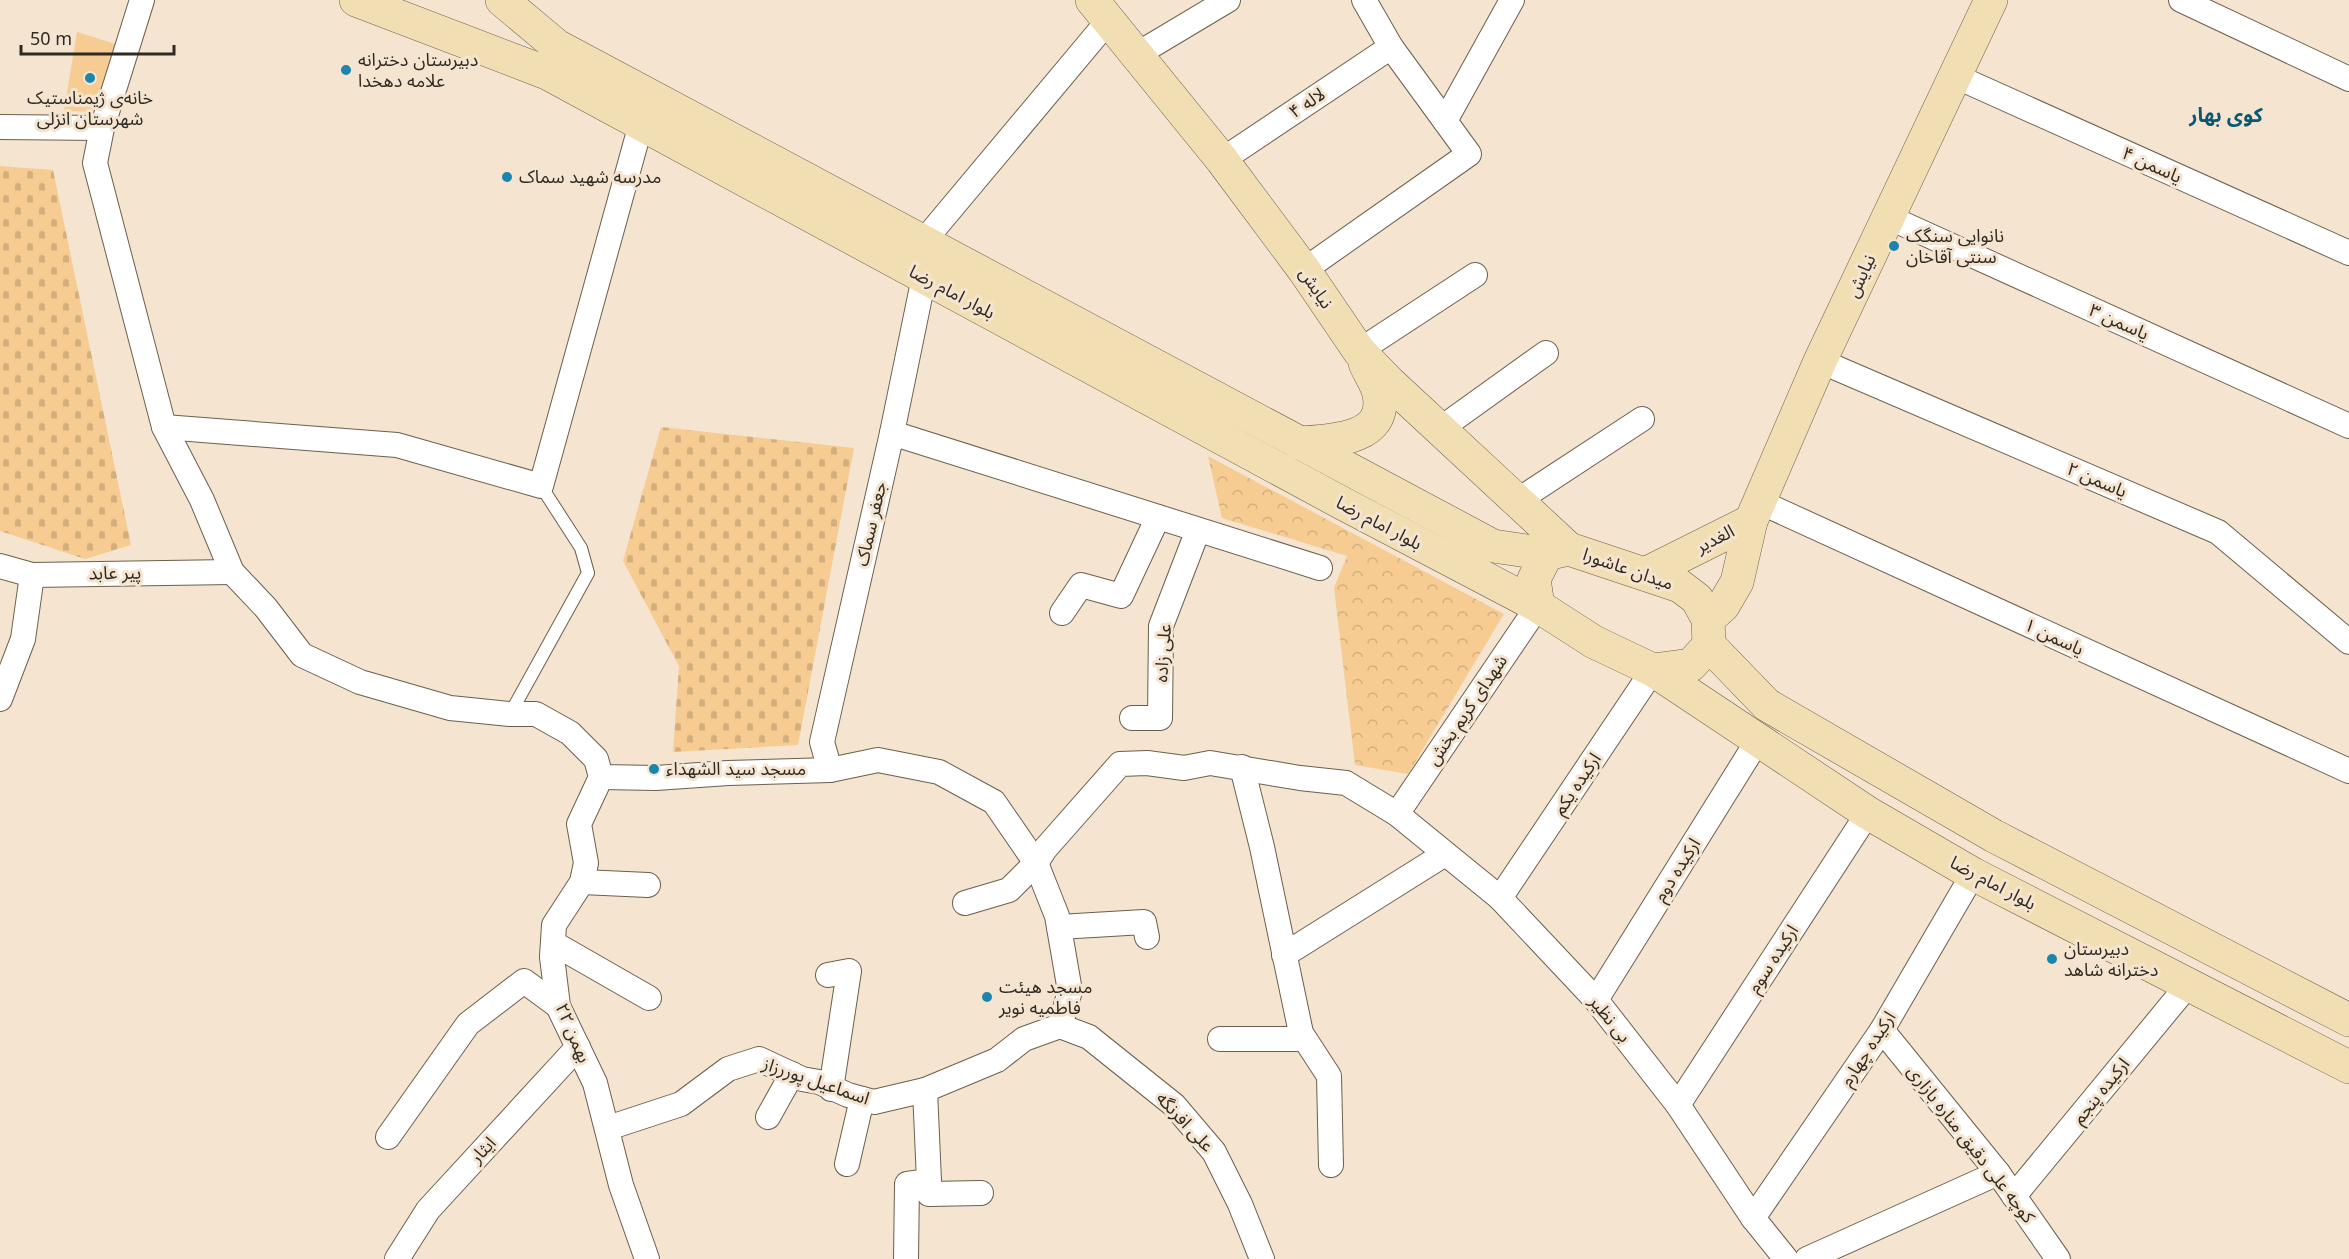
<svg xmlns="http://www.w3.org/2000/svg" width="2349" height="1259" viewBox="0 0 2349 1259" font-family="Georgia,'Noto Sans Arabic',serif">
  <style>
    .forest { fill: url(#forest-crowns) }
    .cemetery { fill: url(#cemetery-stones) }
    .pitch { fill: #f6cc92 }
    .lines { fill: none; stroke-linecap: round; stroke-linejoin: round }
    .lane-casing { stroke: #6c5f4d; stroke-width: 14 }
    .street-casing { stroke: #6c5f4d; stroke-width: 26 }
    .secondary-casing { stroke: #6c5f4d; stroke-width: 34 }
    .lane { stroke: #fff; stroke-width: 12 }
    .street { stroke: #fff; stroke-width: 24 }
    .secondary { stroke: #f2deb3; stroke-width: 33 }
    .poi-dot { fill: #1b85ad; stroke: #f4e4d0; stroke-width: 2 }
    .labels { text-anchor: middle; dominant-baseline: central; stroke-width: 6; stroke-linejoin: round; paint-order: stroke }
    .poi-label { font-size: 18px; fill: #2f2a22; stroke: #f4e4d0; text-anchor: start }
    .street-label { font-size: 18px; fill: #2f2a22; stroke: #f4e4d0 }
    .neighbourhood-label { font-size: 20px; font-weight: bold; fill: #0b5671; stroke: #f4e4d0 }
  </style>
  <defs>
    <pattern id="forest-crowns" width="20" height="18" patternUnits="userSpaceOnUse" patternTransform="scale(1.5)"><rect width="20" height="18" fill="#f6cc92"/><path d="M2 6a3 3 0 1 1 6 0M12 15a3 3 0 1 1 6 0" fill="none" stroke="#d3af7e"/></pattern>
    <pattern id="cemetery-stones" width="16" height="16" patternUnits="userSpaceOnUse" patternTransform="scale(1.5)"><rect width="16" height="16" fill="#f6cc92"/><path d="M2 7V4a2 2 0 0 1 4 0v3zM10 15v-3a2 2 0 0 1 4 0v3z" fill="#d3af7e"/></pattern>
  </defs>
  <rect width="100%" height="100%" fill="#f4e4d0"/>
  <path class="forest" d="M1208 456 1504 614 1408 774 1355 765 1334 588 1347 556 1222 518Z"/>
  <g class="cemetery">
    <path d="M0 166 53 170 131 545 85 559 0 531Z"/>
    <path d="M661 427 854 448 798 745 673 752 679 666 623 561Z"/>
  </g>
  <path class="pitch" d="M77 32 119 45 103 112 64 111Z"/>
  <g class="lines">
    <defs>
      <path id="lane" d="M510 714 588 573 581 548 541 486"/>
      <g id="street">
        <path d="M142 0 102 128 95 163 164 427 202 500 232 572 266 608 302 655 360 682 450 708 510 714H536L570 733 596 759 601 777 656 778 728 773 830 770 878 760 939 772 994 802 1036 863 1057 916 1070 991 1060 1026"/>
        <path d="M2181 0 2349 79"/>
        <path d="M1136 55 1228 0"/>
        <path d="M1955 76 2349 253"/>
        <path d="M1445 121 1512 0"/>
        <path d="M0 127 102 128"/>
        <path d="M1222 160 1391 47"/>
        <path d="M1888 217 2349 426"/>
        <path d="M923 242 1108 21"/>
        <path d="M1304 270 1469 154 1391 47 1364 0"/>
        <path d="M1359 351 1475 275"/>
        <path d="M1820 361 2218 532 2349 642"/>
        <path d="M164 427 397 445 541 486 641 124"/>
        <path d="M1440 429 1546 353"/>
        <path d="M892 433 1320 568"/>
        <path d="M1517 501 1642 419"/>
        <path d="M1760 502 2349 771"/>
        <path d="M0 566 32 575 232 572"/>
        <path d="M1062 613 1081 585 1121 596 1158 517"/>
        <path d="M0 699 23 639 32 575"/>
        <path d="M1132 718H1160L1161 626 1198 530"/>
        <path d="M1242 767 1262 847 1301 1033 1329 1076 1331 1165"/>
        <path d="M830 770 822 742 892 433 924 277"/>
        <path d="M601 777 579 824 586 863 582 882 554 925 552 957 558 1006 595 1083 621 1185 647 1259"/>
        <path d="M1397 814 1538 606"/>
        <path d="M582 882 648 885"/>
        <path d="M1500 898 1653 670"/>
        <path d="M965 903 1009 890 1036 863 1045 849 1120 764 1147 763 1184 768 1210 763 1300 778 1346 783 1397 814 1500 898 1596 1000 1678 1105 1753 1218 1786 1259"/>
        <path d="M1059 927 1144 922 1147 937"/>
        <path d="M553 943 649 998"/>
        <path d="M1284 955 1445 854"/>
        <path d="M828 975 849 971 831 1089"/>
        <path d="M1596 1000 1758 740"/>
        <path d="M1060 1026 1089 1037 1174 1105 1214 1152 1240 1204 1262 1259"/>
        <path d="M1882 1030 1998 1173 2058 1259"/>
        <path d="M1220 1039H1304"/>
        <path d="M1678 1105 1868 813"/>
        <path d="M768 1117 792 1074"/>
        <path d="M608 1128 681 1104 728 1069 759 1059 802 1079 819 1082 848 1095 874 1102 925 1090 997 1060 1024 1039 1060 1026"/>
        <path d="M388 1137 468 1024 524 981 558 1006"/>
        <path d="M847 1164 862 1099"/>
        <path d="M929 1181V1194L981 1193"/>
        <path d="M2014 1196 2188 985"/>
        <path d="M1753 1218 1882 1030 1973 874"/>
        <path d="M397 1259 428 1210 578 1047"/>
        <path d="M906 1259 907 1184 929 1181 925 1090"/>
        <path d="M1807 1259 1998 1173"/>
      </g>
      <g id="secondary">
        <path d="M356 0 547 73 1342 503 1538 606 1594 642 1653 670 1691 665 1709 645 1708 619 1697 599 1680 586 1569 549 1547 554 1534 579 1538 606"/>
        <path d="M502 0 557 46 1493 546 1547 554"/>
        <path d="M1092 0 1222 160 1304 270 1359 351 1389 382 1569 549"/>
        <path d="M1299 443C1331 441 1388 440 1379 394 1377 384 1369 373 1365 363"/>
        <path d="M1645 574 1751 521"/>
        <path d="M1708 619 1723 606 1737 582 1751 521 1820 361 1991 0"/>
        <path d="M1709 645 1767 705 1994 836 2349 1020"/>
        <path d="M1653 670 1868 813 1973 874 2349 1067"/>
      </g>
    </defs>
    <use href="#lane" class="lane-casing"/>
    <use href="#street" class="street-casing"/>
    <use href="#secondary" class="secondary-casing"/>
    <use href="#lane" class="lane"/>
    <use href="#street" class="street"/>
    <use href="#secondary" class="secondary"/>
  </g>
  <g class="poi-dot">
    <circle cx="346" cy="70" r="6"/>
    <circle cx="90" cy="78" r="6"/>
    <circle cx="507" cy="177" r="6"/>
    <circle cx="1894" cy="246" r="6"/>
    <circle cx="654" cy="769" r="6"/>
    <circle cx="2052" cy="959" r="6"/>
    <circle cx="987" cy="997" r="6"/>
  </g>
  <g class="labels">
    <g class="poi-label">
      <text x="358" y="60">دبیرستان دخترانه<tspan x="358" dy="21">علامه دهخدا</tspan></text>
      <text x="90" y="98" text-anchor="middle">خانه‌ی ژیمناستیک<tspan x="90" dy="21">شهرستان انزلی</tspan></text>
      <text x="519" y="177">مدرسه شهید سماک</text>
      <text x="1906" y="236">نانوایی سنگک<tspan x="1906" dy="21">سنتی آقاخان</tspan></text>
      <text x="666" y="769">مسجد سید الشهداء</text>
      <text x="2064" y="949">دبیرستان<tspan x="2064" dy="21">دخترانه شاهد</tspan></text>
      <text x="999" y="987">مسجد هیئت<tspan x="999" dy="21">فاطمیه نویر</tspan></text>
    </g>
    <g class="street-label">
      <text transform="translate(1307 103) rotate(-34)">لاله ۴</text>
      <text transform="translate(2152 165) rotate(24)">یاسمن ۴</text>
      <text transform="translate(1861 276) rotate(-65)">نیایش</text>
      <text transform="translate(1316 288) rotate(56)">نیایش</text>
      <text transform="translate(952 292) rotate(28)">بلوار امام رضا</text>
      <text transform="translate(2119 322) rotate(24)">یاسمن ۳</text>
      <text transform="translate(2097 480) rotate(23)">یاسمن ۲</text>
      <text transform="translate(1379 523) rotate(28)">بلوار امام رضا</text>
      <text transform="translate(871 524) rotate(-77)">جعفر سماک</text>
      <text transform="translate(1715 539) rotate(-27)">الغدیر</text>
      <text transform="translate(1628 569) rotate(19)">میدان عاشورا</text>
      <text transform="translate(115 573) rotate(-1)">پیر عابد</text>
      <text transform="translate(2054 637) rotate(25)">یاسمن ۱</text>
      <text transform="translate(1163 653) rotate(-86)">علی زاده</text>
      <text transform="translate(1467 710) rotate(-56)">شهدای کریم بخش</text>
      <text transform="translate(1577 784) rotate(-56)">ارکیده یکم</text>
      <text transform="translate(1677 870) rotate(-58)">ارکیده دوم</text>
      <text transform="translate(1993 883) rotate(28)">بلوار امام رضا</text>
      <text transform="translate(1773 959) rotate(-57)">ارکیده سوم</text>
      <text transform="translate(1610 1019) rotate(51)">بی نظیر</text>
      <text transform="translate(573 1033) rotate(67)">۲۲ بهمن</text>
      <text transform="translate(1868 1049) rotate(-57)">ارکیده چهارم</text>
      <text transform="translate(816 1081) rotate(19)">اسماعیل پوررزاز</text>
      <text transform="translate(2101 1091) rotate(-51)">ارکیده پنجم</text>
      <text transform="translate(1185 1122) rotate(47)">علی افرنگه</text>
      <text transform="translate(1971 1144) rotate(52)">کوچه علی دقیق مناره بازاری</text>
      <text transform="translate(483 1150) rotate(-47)">ایثار</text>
    </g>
    <g class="neighbourhood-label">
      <text x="2226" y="116">کوی بهار</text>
    </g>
  </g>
  <path d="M21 45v9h153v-9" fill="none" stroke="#2f2a22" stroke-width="3"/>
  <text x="30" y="45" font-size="18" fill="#2f2a22" stroke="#f4e4d0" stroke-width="4.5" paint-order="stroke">50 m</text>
</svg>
